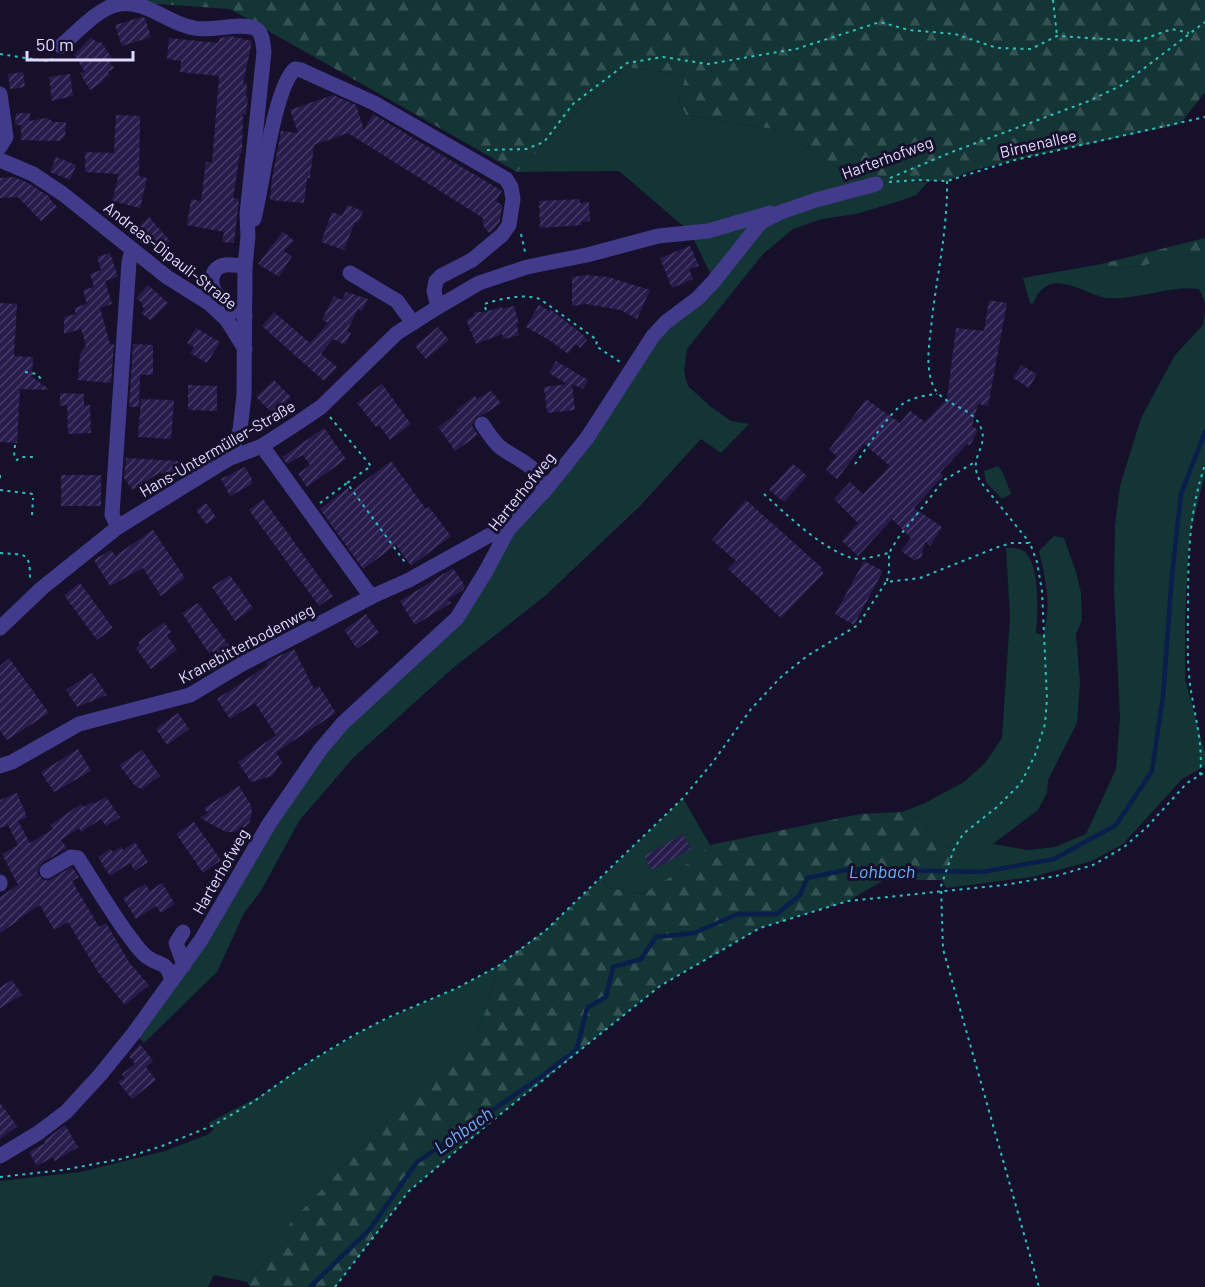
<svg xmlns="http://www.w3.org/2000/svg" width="1205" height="1287" viewBox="0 0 1205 1287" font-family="Barlow,sans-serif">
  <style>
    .green { fill: #133535 }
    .forest { fill: url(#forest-firs) }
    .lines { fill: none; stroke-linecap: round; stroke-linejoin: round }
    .stream { stroke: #091e4b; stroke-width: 4.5 }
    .building { fill: url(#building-hatch) }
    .path { stroke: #2dc0bf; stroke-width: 2; stroke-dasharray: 3 4.5; stroke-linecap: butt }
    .minor { stroke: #423a8b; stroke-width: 15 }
    .labels { text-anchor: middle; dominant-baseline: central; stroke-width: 6; stroke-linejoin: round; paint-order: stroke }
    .street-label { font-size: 16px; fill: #e1daff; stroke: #16102b }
    .water-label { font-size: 18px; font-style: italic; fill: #68b1ff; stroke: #16102b }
  </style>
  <defs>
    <pattern id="forest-firs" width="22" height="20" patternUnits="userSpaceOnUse" patternTransform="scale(1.5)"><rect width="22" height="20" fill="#133535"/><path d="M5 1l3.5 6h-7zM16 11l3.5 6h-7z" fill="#355253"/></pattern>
    <pattern id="building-hatch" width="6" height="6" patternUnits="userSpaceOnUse" patternTransform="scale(1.5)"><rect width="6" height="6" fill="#281c4d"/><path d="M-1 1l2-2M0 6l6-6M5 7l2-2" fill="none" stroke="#473c68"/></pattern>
  </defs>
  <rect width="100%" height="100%" fill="#16102b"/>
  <g class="green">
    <path d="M626 67 687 75 679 100 686 115 779 130 845 173 876 184 896 181 928 182 916 195 903 200 856 214 822 219 793 229 763 254 687 349 684 371 688 386 711 407 731 421 749 424 721 453 701 439 640 506 545 596 453 668 353 758 299 821 261 891 244 913 217 972 144 1043 134 1033 320 750 457 618 486 571 653 336 714 281 690 232 619 171 517 172 588 99Z"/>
    <path d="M1178 254 1205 255V302L1199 289C1170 285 1140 300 1110 298 1094 298 1069 279 1051 284 1041 288 1037 294 1033 304L1030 303 1023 278 1101 264 1103 269 1143 266Z"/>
    <path d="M1205 311V475L1191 529 1188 556 1185 621V679L1205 752V766L1182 779 1123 844 1092 861 1032 877 946 888 942 880 954 849 932 840 924 821 902 812 925 803 964 782 985 763 1002 738 1010 617 1006 548C1012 548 1020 547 1025 552 1040 566 1038 613 1036 633L1043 635C1052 606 1046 581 1039 551L1054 536 1064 538 1075 569 1081 593 1082 620 1076 634 1080 683 1077 723 1048 780 1047 793 1038 810 993 844 1028 850 1055 847 1086 834 1116 769 1120 718 1114 589 1115 525 1120 486 1141 418 1175 355 1203 325Z"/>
    <path d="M998 466 1003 473 1011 494 1002 499 986 482 984 471Z"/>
    <path d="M683 798 710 845 672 876 642 894 609 888 600 879Z"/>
    <path d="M498 966 487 1008 475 1035 434 1079 401 1106 291 1222 266 1261 247 1282 214 1275 208 1287H0V1181L80 1172 165 1151 209 1134 214 1129 208 1123 262 1095 309 1062 373 1025 457 988Z"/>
  </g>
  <g class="forest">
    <path d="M101 0H1205V92L1180 124 1019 159 974 170 947 181H896L876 184 845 173 779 130 686 115 679 100 686 75 626 67 588 99 517 172 230 9Z"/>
    <path d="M1205 238V255L1178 254 1143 266 1102 269 1101 264Z"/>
    <path d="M902 812 924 821 932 840 954 849 942 880H884L848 901 760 928 660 986 487 1125 409 1191 335 1287H250L247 1282 266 1261 291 1222 401 1106 434 1078 475 1035 487 1008 498 966 546 930 600 879 609 888 642 894 672 876 710 845 860 814Z"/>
  </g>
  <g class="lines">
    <path class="stream" d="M310 1287 370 1229 417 1162 538 1079 577 1049 587 1008 606 997 613 967 641 959 656 937 694 933 738 914H777L800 895 807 878 851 869 982 872 1054 859 1116 825 1152 771 1163 696 1172 575 1181 494 1205 432"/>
  </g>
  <g class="building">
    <path d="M142 17 145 18 151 37 122 46 115 25Z"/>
    <path d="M230 36 252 41 243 83H247L246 98H248L246 114H243L242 153H240L233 198 239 199 234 243 222 242 224 232 187 225 191 199 201 201 206 162 212 163 219 76 180 72 181 61 167 59 169 38 218 43 219 38Z"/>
    <path d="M90 38 99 43 101 42 112 58 109 60 114 68 108 72 110 75 102 80 104 81 90 90 80 73 85 72 74 55Z"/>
    <path d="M23 72 25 87 10 89 8 74Z"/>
    <path d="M70 74 73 96 52 101 49 77Z"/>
    <path d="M333 95 356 105 364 130 373 114 502 191 496 201 502 205 500 221 495 228 490 233 487 231 483 225V218L348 133 314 145 310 178H307L304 203 270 200 272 179 281 131 298 133 290 110Z"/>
    <path d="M16 113H30L29 121 47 118 53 122H66L65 136 60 141 21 140V125H15Z"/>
    <path d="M116 115 140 116 139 176 147 178 140 208 112 201 119 174 85 172V152L114 153Z"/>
    <path d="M56 157 76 165 70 180 50 172Z"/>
    <path d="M14 177 28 183 50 197 49 198 57 207 41 221 18 197 0 198V178Z"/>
    <path d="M580 199V203L589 202 590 221 581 222 582 225 540 228 539 201Z"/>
    <path d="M347 205 363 211 358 223 355 222 344 250 321 242 332 212 342 216Z"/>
    <path d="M149 217 170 241 162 249 139 227Z"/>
    <path d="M283 231 294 241 284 251 292 256 279 277 258 264Z"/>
    <path d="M690 246 699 266 689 269 693 279 672 288 660 258Z"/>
    <path d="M110 253 118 277 105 281 112 304 100 308 110 344H114L111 383 78 380 80 354 86 346 81 329 64 334V317L76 314 74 308 87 304 83 290 94 287 90 274 101 270 97 257Z"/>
    <path d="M587 275 608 277 650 290 637 319 621 310 586 304 572 306V277Z"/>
    <path d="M148 285 168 303 151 321 141 313 145 309 142 306 143 304 136 298Z"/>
    <path d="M346 292 368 299 362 311 358 309 347 331 351 333 345 345 333 339 321 354 337 367 324 381 262 326 274 312 310 343 328 323 322 320 334 296 342 300Z"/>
    <path d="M989 300 1007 303 988 406 978 404 972 426 978 430 970 445 967 444 940 473 943 476 914 508 942 527 930 546 925 542 921 558 914 560 901 551 911 538 892 519 858 556 842 541 858 523 834 499 850 482 863 494 890 466 864 444 837 479 826 470 837 456 829 450 866 399 900 423 910 411 925 422 947 399 956 328 984 331Z"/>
    <path d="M0 303 17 304 14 356 33 357 32 377 50 390 20 389 17 443 0 442Z"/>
    <path d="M539 305 549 311 550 309 582 334 587 340 580 348 575 344 568 354 549 340 526 327Z"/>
    <path d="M514 306 519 324 516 322 519 335 504 339 502 334 476 344 466 320 474 316V312H484L502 307V309Z"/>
    <path d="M438 327 449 340 426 359 415 346Z"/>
    <path d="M196 328 220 342 207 363 190 353 194 347 187 343Z"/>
    <path d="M133 344 153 345V375H140L139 407H129Z"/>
    <path d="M556 361 588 380 583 389 572 384 575 410 547 413 544 387 567 384 549 373Z"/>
    <path d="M1021 365 1037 374 1029 388 1013 378Z"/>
    <path d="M274 380 291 397 277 411H270L256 397Z"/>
    <path d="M382 384 411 424 390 440 379 425 376 427 357 403Z"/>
    <path d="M188 385 217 386V411L188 410Z"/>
    <path d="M491 391 501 403 483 415 476 417 472 426 478 435 455 451 438 427 458 413 456 410 475 396 477 399Z"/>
    <path d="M60 393 84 394V406L90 405 91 433 68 434 67 405 60 406Z"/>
    <path d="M141 399 174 400 171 439 138 437Z"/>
    <path d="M324 428 346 459 307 487 298 474 310 465 303 455 287 464 282 457Z"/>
    <path d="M126 458 178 461V473H159L133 490 124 478Z"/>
    <path d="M391 461 426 509 429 507 451 536 411 566 396 545 363 569 320 509 348 488 350 492Z"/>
    <path d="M793 464 807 476 784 502 769 490Z"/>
    <path d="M245 467 252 479V484L230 496 221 479Z"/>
    <rect x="61" y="475" width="40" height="31"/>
    <path d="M263 499 333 596 319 606 249 510Z"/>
    <path d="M746 500 822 568 821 570 824 573 781 618 728 569 736 561 712 540Z"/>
    <path d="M206 503 216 517 206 524 196 510Z"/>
    <path d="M153 530 185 578 161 596 143 568 110 586 94 560 111 550 115 556Z"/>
    <path d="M864 561 883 571 854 625 835 614Z"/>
    <path d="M453 568 465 586 463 590 448 599 451 603 415 625 400 601Z"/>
    <path d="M230 575 253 608 235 621 212 587Z"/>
    <path d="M80 583 113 628 97 640 64 595Z"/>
    <path d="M198 603 231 648 218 658 212 651 209 653 182 613Z"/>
    <path d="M366 614 379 633 357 649 344 630Z"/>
    <path d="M164 622 171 632 167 635 177 650 151 669 136 648 140 645 138 642Z"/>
    <path d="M294 649 314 689 319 686 336 713 276 752 282 762 272 776 251 782 238 762 276 735 255 703 230 719 217 699 268 665 266 662Z"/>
    <path d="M9 658 49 713 7 740 0 731V666Z"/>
    <path d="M92 673 107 695 77 707 66 690Z"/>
    <path d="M178 713 189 729 167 745 156 729Z"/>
    <path d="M78 749 91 771 54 792 41 772Z"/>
    <path d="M142 750 160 776 142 789 136 787 119 765Z"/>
    <path d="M239 786 251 805 252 814 249 823 243 829 234 832H226L200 818 208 813 204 808Z"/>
    <path d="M17 793 27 817 18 821 30 843 53 829 50 825 81 804 84 807 92 802 94 804 106 797 120 817 106 826 101 819 81 832 79 828 61 840 67 848 42 863 37 872 42 879 48 881 72 867 79 877 72 881 99 927 106 923 129 962 149 985 125 1005 98 972 68 922 54 930 40 905 18 919 19 920 0 933V897L18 885 2 854 18 845 8 825 0 828V800Z"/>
    <path d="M194 822 221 860 203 873 176 834Z"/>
    <path d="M683 834 691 849 652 870 644 856Z"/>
    <path d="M135 842 148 862 135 871 130 863 110 876 98 857 110 849 113 852 121 847 123 850Z"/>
    <path d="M162 883 175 904 161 913 156 906 136 919 123 898 145 884 150 891Z"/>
    <path d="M12 980 22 995 0 1008V987Z"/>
    <path d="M140 1044 153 1061 146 1067 156 1080 132 1099 118 1082 124 1078 122 1074 135 1064 129 1056Z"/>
    <path d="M0 1103 17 1126 0 1139Z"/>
    <path d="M65 1125 78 1147 55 1161 53 1157 37 1166 29 1152 45 1143 44 1141Z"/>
  </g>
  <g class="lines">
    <g class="path">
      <path d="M1053 0 1057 36"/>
      <path d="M0 54 45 61 53 59"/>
      <path d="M487 150 526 149 544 142 573 104 627 63 663 57 708 64 796 49 880 22 909 30 955 34 997 48 1031 49 1057 36 1138 41 1172 29 1189 33"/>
      <path d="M890 178 952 152 1089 101 1122 85 1205 22"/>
      <path d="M947 181C948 227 937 274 932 319 930 340 925 362 932 383 940 407 973 405 981 428 989 448 967 457 980 481L1030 543"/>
      <path d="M889 182 917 180 947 181 1015 160 1205 117"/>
      <path d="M521 234 525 252"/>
      <path d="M486 310 484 304C501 299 522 293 540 299L597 340 596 346 620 362"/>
      <path d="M25 372 37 374 41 379"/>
      <path d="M330 417 371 466 347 483 407 565"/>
      <path d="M15 445 14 457 17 460 22 457H36"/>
      <path d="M855 464C866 449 890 412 904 403 914 397 926 395 937 394"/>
      <path d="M0 478V473"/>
      <path d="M0 490 33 494"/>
      <path d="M764 494C787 515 822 549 852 558 862 561 879 555 889 553"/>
      <path d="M320 503 347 483"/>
      <path d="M32 515 33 498"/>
      <path d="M0 553C26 555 30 551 30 579"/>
      <path d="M887 581 889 571V553L898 538 944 480 975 462"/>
      <path d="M1200 775C1204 741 1192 708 1189 675 1187 652 1188 629 1188 606 1188 558 1189 511 1205 465"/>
      <path d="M0 1177 63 1170 121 1159 162 1146 214 1125 253 1102 309 1062 354 1035 389 1017 457 988 498 966 546 930 683 798 713 762 751 709 781 677 807 656 858 625 886 582 920 578 998 547 1012 543H1030L1037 562 1042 591 1047 699 1045 724 1035 755 1021 783 997 807 963 834 954 849 941 886 943 949 1039 1287"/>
      <path d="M335 1287 409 1191 487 1125 660 986 760 928 848 901 1004 885 1056 876 1093 865 1124 847 1147 827 1187 783 1205 772"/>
    </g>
    <g class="minor">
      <path d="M61 46C76 33 100 6 120 4 146 0 169 24 194 28 212 32 237 22 254 28 263 31 263 44 264 52L247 214 248 236 245 266 244 395 240 430 228 459"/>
      <path d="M0 94 6 137 0 147"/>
      <path d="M0 160 33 174 63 194 167 277 210 304 227 320 245 349"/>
      <path d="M254 219C262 188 274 87 295 69L301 70 374 103 506 179 511 187 513 199 509 225 502 235 472 260 441 276 436 281 434 291 438 307"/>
      <path d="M245 266C239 266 231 264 225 265 210 267 208 286 218 295 225 303 236 309 245 316"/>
      <path d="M350 273 397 301 413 323"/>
      <path d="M482 424C488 432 493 441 500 447 518 461 543 466 543 493"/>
      <path d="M262 446 367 591 373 596"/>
      <path d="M118 527 112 515 129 262 132 250"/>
      <path d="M0 628 42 588 118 527 228 459 262 446 299 422 321 407 397 333 438 307 479 283 527 267 587 255 658 236 708 231 770 213"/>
      <path d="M0 766 12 762 79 724 190 695 242 664 373 596 409 580 488 536 508 530"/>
      <path d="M47 871 71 857 78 858C94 883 109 908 126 932 133 941 139 951 147 957 161 967 166 959 172 981"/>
      <path d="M0 882V884"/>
      <path d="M183 932 176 943 184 965"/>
      <path d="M0 1156 38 1133 66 1112 100 1075 134 1033 201 940 269 824 320 750 343 723 457 618 486 571 508 530 547 488 587 438 653 336 666 322 698 298 714 281 761 222 781 212 816 200 876 184"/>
    </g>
  </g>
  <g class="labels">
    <g class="street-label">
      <text transform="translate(1038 143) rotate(-13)">Birnenallee</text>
      <text transform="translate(887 157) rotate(-20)">Harterhofweg</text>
      <text transform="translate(171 255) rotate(38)">Andreas-Dipauli-Straße</text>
      <text transform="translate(217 448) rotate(-30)">Hans-Untermüller-Straße</text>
      <text transform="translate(521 491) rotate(-51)">Harterhofweg</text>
      <text transform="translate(246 643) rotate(-28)">Kranebitterbodenweg</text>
      <text transform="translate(220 871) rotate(-60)">Harterhofweg</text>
    </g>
    <g class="water-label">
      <text x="882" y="871">Lohbach</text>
      <text transform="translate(463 1130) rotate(-35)">Lohbach</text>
    </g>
  </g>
  <path d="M27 51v9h106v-9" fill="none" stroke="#e1daff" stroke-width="3"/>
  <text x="36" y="51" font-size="18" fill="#e1daff" stroke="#16102b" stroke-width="4.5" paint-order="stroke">50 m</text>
</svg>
